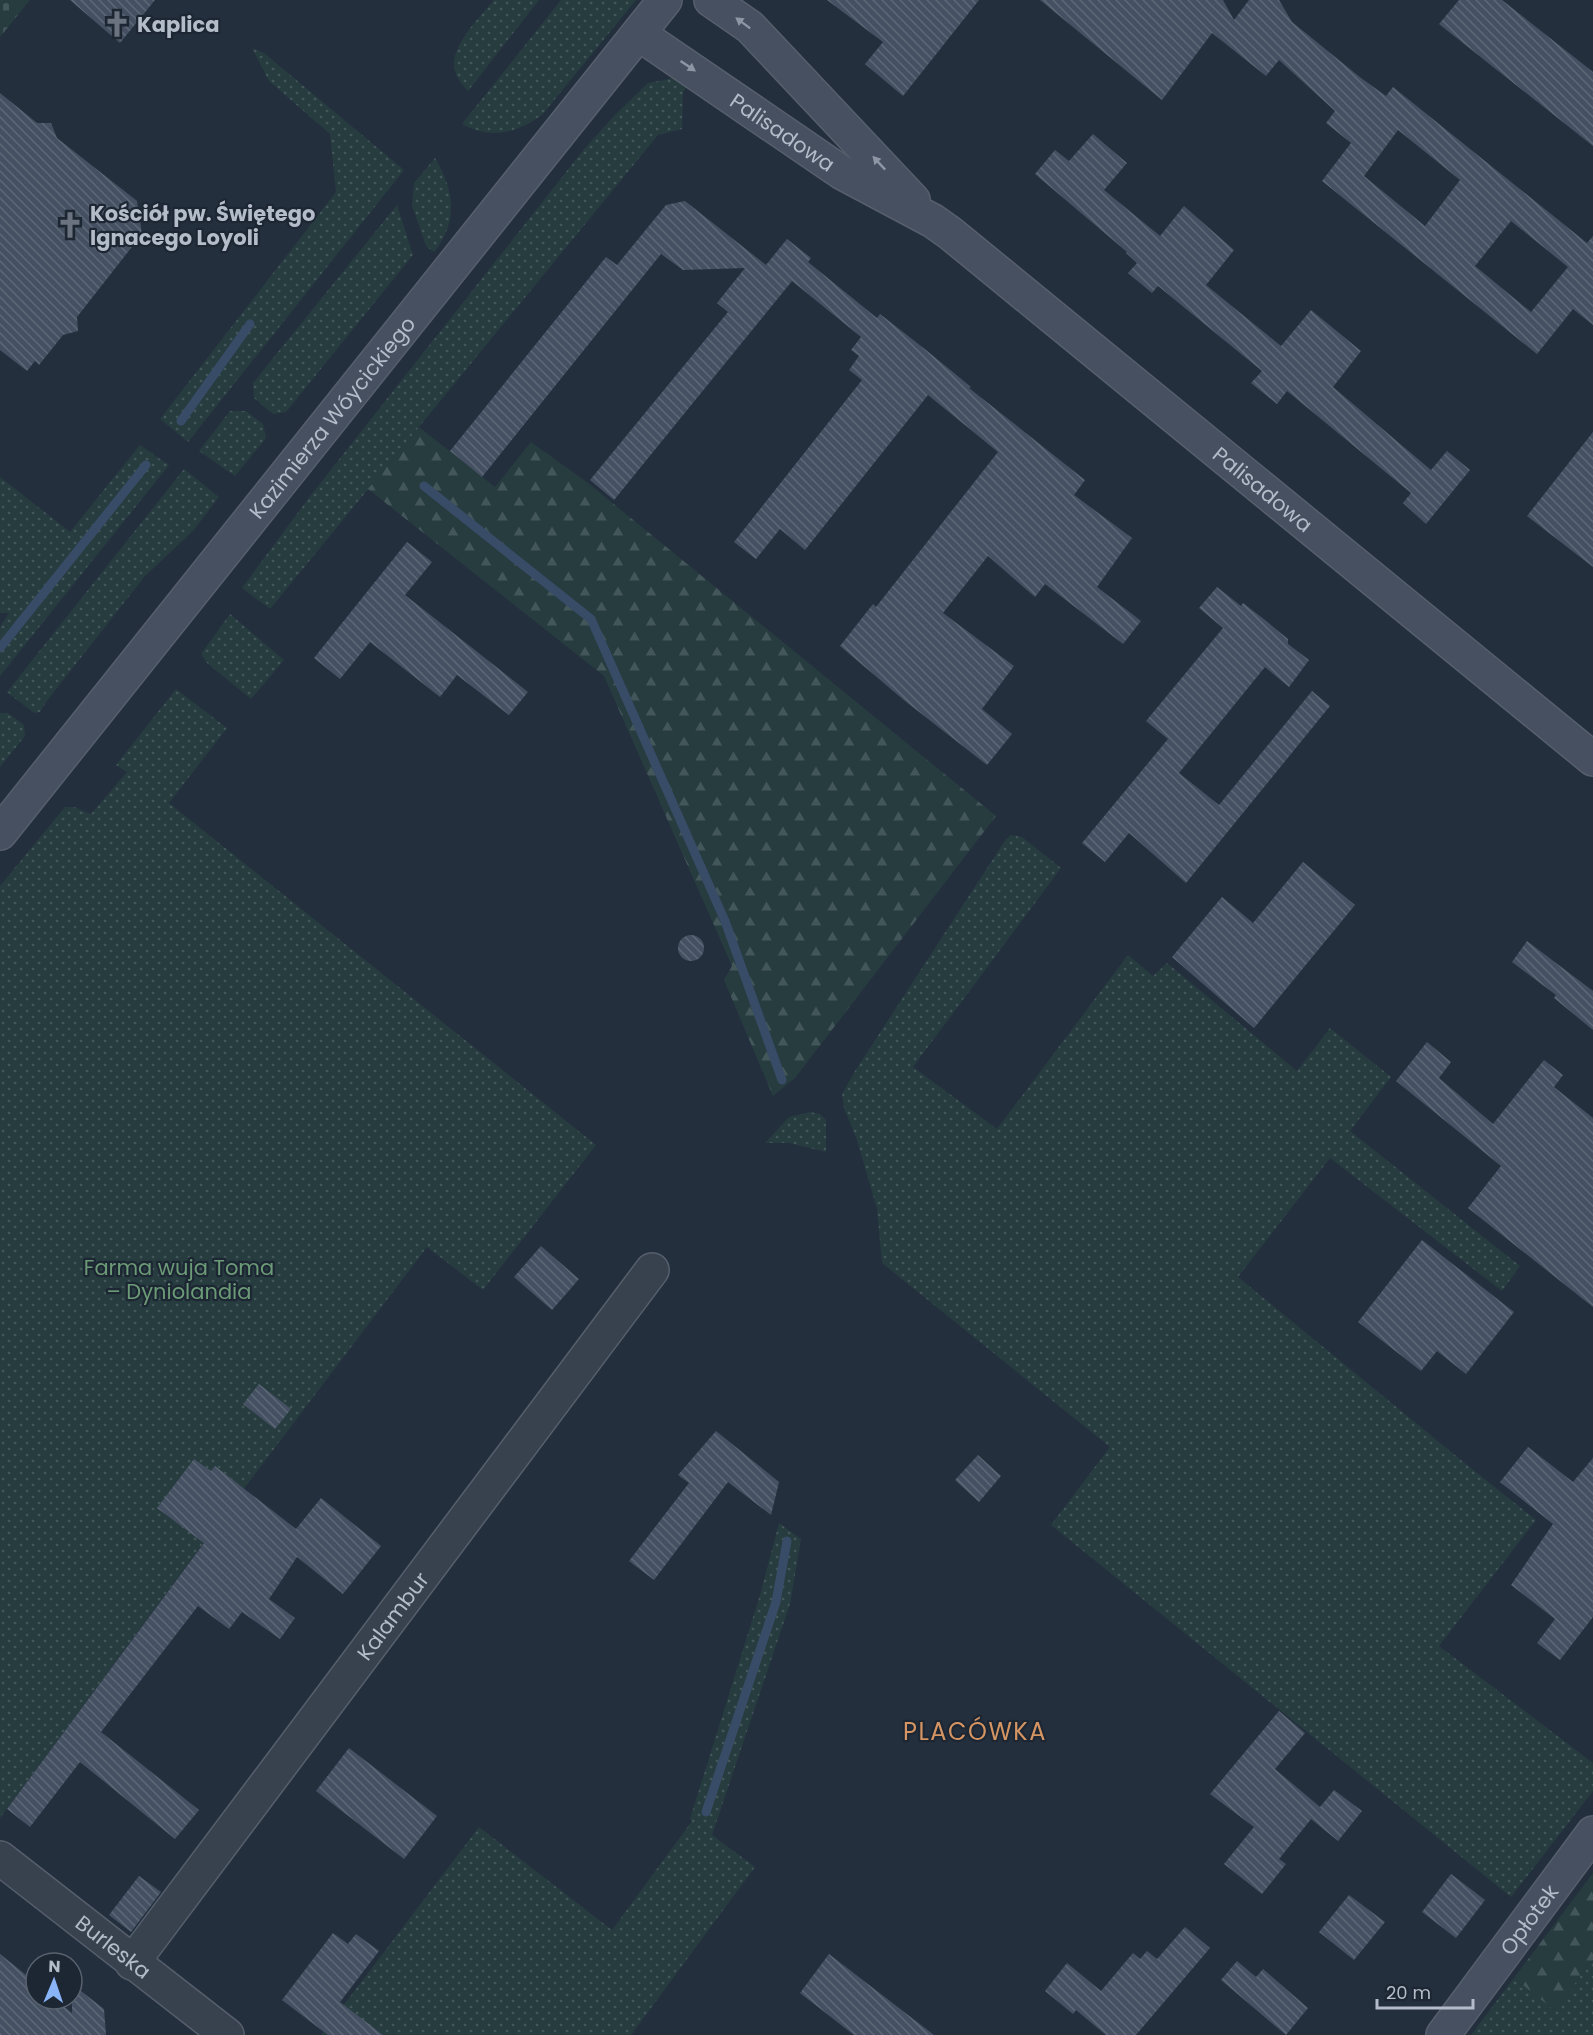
<svg xmlns="http://www.w3.org/2000/svg" width="1593" height="2035" viewBox="0 0 1593 2035" font-family="Poppins,sans-serif">
  <style>
    .grass { fill: url(#grass-dots) }
    .forest { fill: url(#forest-firs) }
    .cemetery { fill: url(#cemetery-stones) }
    .lines { fill: none; stroke-linecap: round; stroke-linejoin: round }
    .stream { stroke: #394c67; stroke-width: 9 }
    .building { fill: url(#building-back-hatch); fill-rule: evenodd }
    .street-casing { stroke: #565f6c; stroke-width: 36 }
    .secondary-casing { stroke: #565f6c; stroke-width: 36 }
    .street { stroke: #38414e; stroke-width: 33 }
    .secondary { stroke: #465061; stroke-width: 33 }
    .oneway { fill: #8e96a5 }
    .labels { text-anchor: middle; dominant-baseline: central; stroke-width: 4.5; stroke-linejoin: round; paint-order: stroke }
    .poi-label { font-size: 21px; font-weight: bold; fill: #b4bcc9; stroke: #1d2633; text-anchor: start }
    .street-label { font-size: 21px; fill: #b4bcc9; stroke: #1d2633 }
    .park-label { font-size: 21px; fill: #6b9a76; stroke: #1d2633 }
    .quarter-label { font-size: 24px; letter-spacing: 1.5px; fill: #d59563; stroke: #1d2633 }
  </style>
  <defs>
    <pattern id="grass-dots" width="8" height="8" patternUnits="userSpaceOnUse" patternTransform="scale(1.5)"><rect width="8" height="8" fill="#263c3f"/><path d="M2 2h.1M6 6h.1" fill="none" stroke="#435659" stroke-width="1.8" stroke-linecap="round"/></pattern>
    <pattern id="forest-firs" width="22" height="20" patternUnits="userSpaceOnUse" patternTransform="scale(1.5)"><rect width="22" height="20" fill="#263c3f"/><path d="M5 1l3.5 6h-7zM16 11l3.5 6h-7z" fill="#435659"/></pattern>
    <pattern id="cemetery-stones" width="16" height="16" patternUnits="userSpaceOnUse" patternTransform="scale(1.5)"><rect width="16" height="16" fill="#263c3f"/><path d="M2 7V4a2 2 0 0 1 4 0v3zM10 15v-3a2 2 0 0 1 4 0v3z" fill="#435659"/></pattern>
    <pattern id="building-back-hatch" width="6" height="6" patternUnits="userSpaceOnUse" patternTransform="scale(1.5)"><rect width="6" height="6" fill="#455162"/><path d="M-1 5l2 2M0 0l6 6M5-1l2 2" fill="none" stroke="#5d6877"/></pattern>
  </defs>
  <rect width="100%" height="100%" fill="#242f3e"/>
  <g class="grass">
    <path d="M494 0H539L468 91C463 85 457 79 455 71 448 48 480 17 494 0Z"/>
    <path d="M561 0H636L542 115C516 133 491 140 462 124Z"/>
    <path d="M252 48 264 53 404 170 188 442 160 419 336 192 330 134 269 81Z"/>
    <path d="M674 78 687 85 683 93 682 129 658 135 270 609 242 588 311 495 585 148 615 115 648 83Z"/>
    <path d="M435 158C454 190 459 221 434 252L426 246 412 205 414 183Z"/>
    <path d="M397 205 413 255 286 412 273 414 254 398 253 383Z"/>
    <path d="M230 411H246L263 424 266 438 235 476 199 451Z"/>
    <path d="M140 445 169 465 0 676V627L9 613H0V477L70 532Z"/>
    <path d="M184 469 219 497 193 531 145 576 46 702 40 712 34 713 7 692Z"/>
    <path d="M230 614 284 660 251 699 207 663 201 654Z"/>
    <path d="M176 689 227 728 169 803 596 1145 483 1290 427 1247 233 1503 0 1818V886L65 807H74L91 814 127 772 116 765Z"/>
    <path d="M0 713H8L24 725 25 736 0 767Z"/>
    <path d="M1011 835 1022 837 1061 868 913 1067 997 1129 1128 955 1153 976 1167 963 1297 1071 1330 1028 1391 1077 1350 1131 1520 1266 1502 1291 1330 1158 1238 1277 1467 1465 1536 1520 1439 1646 1593 1763V1791L1511 1897 1051 1525 1110 1447 882 1263 877 1209 857 1140 844 1108 842 1094 855 1071 1006 839Z"/>
    <path d="M810 1112 820 1114 826 1120V1152L789 1143H765L789 1117Z"/>
    <path d="M779 1523 801 1539 790 1604 712 1835 755 1867 631 2035H321L479 1827 612 1930 692 1821 690 1819 760 1595Z"/>
    <path d="M1593 1960V2035H1471L1514 1978 1554 2010Z"/>
  </g>
  <g class="forest">
    <path d="M419 427 495 487 531 442 588 483 996 816 795 1078 773 1096 724 980 732 966 604 676 368 489Z"/>
    <path d="M1593 1873V1960L1554 2010 1514 1978Z"/>
  </g>
  <path class="cemetery" d="M0 0H30L0 37Z"/>
  <g class="lines">
    <g class="stream">
      <path d="M181 421 250 324"/>
      <path d="M424 486 591 619 725 921 782 1080"/>
      <path d="M0 648 146 465"/>
      <path d="M706 1812 776 1602 787 1541"/>
    </g>
  </g>
  <g class="building">
    <path d="M70 0H155L120 43Z"/>
    <path d="M827 0H979L903 96 865 64 883 42Z"/>
    <path d="M1040 0H1223L1234 20 1249 0H1279L1292 22 1361 78 1386 96 1393 87 1587 243 1593 236V325L1573 309 1537 354 1322 181 1351 143 1326 123 1335 111 1279 60 1266 76 1212 33 1162 100ZM1398 130 1460 180 1425 226 1364 176ZM1511 221 1568 267 1531 312 1475 266Z"/>
    <path d="M1459 0H1502L1593 72V146L1439 24Z"/>
    <path d="M0 93 37 123H51L57 138 137 201 142 234 77 317 78 331 63 335 39 365 35 361 27 371 0 350Z"/>
    <path d="M1093 134 1127 163 1104 190 1160 236 1184 206 1234 250 1206 285 1281 346 1311 310 1361 351 1333 387 1431 470 1447 451 1470 470 1426 524 1403 503 1411 493 1287 391 1277 404 1251 383 1262 371 1158 286 1152 293 1128 273 1137 263 1126 253 1127 252 1035 174 1055 150 1069 161Z"/>
    <path d="M685 201 766 265 787 239 811 258 808 262 877 318 880 314 926 350 971 387 969 388 1085 480 1074 495 1132 538 1097 587 1141 621 1123 644 1045 584 1035 597 988 556 943 613 1014 666 982 709 1012 734 987 765 905 701 840 646 873 604 876 607 998 452 928 395 805 550 780 529 756 559 734 542 862 380 849 370 859 356 851 350 861 337 792 281 614 500 590 480 728 312 717 303 745 268 683 270 661 254 482 477 450 451 606 257 617 265 666 205Z"/>
    <path d="M1593 432V567L1527 516Z"/>
    <path d="M407 542 432 562 405 595 528 692 509 715 457 675 440 697 370 642 340 679 314 658Z"/>
    <path d="M1217 587 1241 606 1243 603 1265 620 1288 639V644L1309 660 1289 687 1265 667 1179 773 1219 805 1312 691 1330 706 1186 883 1129 833 1105 862 1082 843 1168 739 1146 721 1223 628 1199 608Z"/>
    <path d="M1303 862 1355 905 1254 1028 1172 957 1222 897 1253 923Z"/>
    <circle cx="691" cy="948" r="13"/>
    <path d="M1527 941 1593 991V1030L1554 998 1556 995 1512 962Z"/>
    <path d="M1427 1042 1451 1062 1439 1078 1493 1124 1544 1060 1563 1075 1554 1087 1593 1118V1307L1468 1208 1501 1166 1396 1081Z"/>
    <path d="M1422 1240 1514 1312 1466 1374 1437 1351 1421 1371 1358 1322Z"/>
    <path d="M541 1246 579 1279 552 1310 514 1277Z"/>
    <path d="M259 1384 291 1409 275 1429 243 1404Z"/>
    <path d="M716 1431 779 1482 771 1515 728 1482 654 1580 629 1561 689 1483 678 1475Z"/>
    <path d="M1528 1447 1573 1482 1593 1458V1617L1560 1660 1537 1643 1555 1619 1511 1585 1553 1524 1500 1482Z"/>
    <path d="M978 1455 1001 1476 979 1502 955 1480Z"/>
    <path d="M194 1459 211 1471 215 1466 296 1529 321 1498 381 1546 343 1594 297 1557 269 1599 295 1618 280 1639 242 1612 229 1629 198 1606 101 1732 199 1810 175 1839 80 1762 30 1827 7 1809 204 1543 157 1508Z"/>
    <path d="M1279 1711 1305 1733 1275 1769 1320 1807 1334 1790 1362 1811 1338 1841 1311 1819 1320 1808 1279 1859 1286 1864 1262 1894 1224 1864 1254 1827 1210 1794Z"/>
    <path d="M349 1748 437 1816 404 1859 316 1791Z"/>
    <path d="M1451 1874 1485 1900 1456 1938 1422 1912Z"/>
    <path d="M139 1876 161 1892 131 1932 109 1915Z"/>
    <path d="M1349 1895 1385 1922 1354 1960 1319 1932Z"/>
    <path d="M1185 1927 1210 1948 1136 2035H1106L1076 2010 1073 2014 1045 1991 1067 1963 1101 1991 1133 1953 1140 1959 1147 1951 1157 1959Z"/>
    <path d="M333 1933 348 1944 356 1934 379 1951 340 2002 383 2035H328L282 2000Z"/>
    <path d="M0 1954 36 1983V1999H55L72 2013V1984L104 2009 106 2035H0Z"/>
    <path d="M829 1954 934 2035H854L800 1993Z"/>
    <path d="M1237 1961 1256 1977 1263 1969 1308 2008 1286 2035 1221 1980Z"/>
  </g>
  <g class="lines">
    <defs>
      <g id="street">
        <path id="s1" d="M0 1858 227 2035"/>
        <path id="s2" d="M132 1963 652 1270"/>
      </g>
      <g id="secondary">
        <path d="M711 0 750 27 913 200"/>
        <path id="s3" d="M639 34 841 172 933 221 950 233 1593 759"/>
        <path id="s4" d="M0 833 665 0"/>
        <path id="s5" d="M1443 2035 1593 1833"/>
      </g>
    </defs>
    <use href="#street" class="street-casing"/>
    <use href="#secondary" class="secondary-casing"/>
    <use href="#street" class="street"/>
    <use href="#secondary" class="secondary"/>
  </g>
  <defs><path id="oneway-solid" d="M-6-.8H1V-3.2L6.5 0L1 3.2V.8H-6Z" transform="scale(1.5)"/></defs>
  <g class="oneway">
    <use href="#oneway-solid" transform="translate(743 23) rotate(-143)"/>
    <use href="#oneway-solid" transform="translate(688 66) rotate(34)"/>
    <use href="#oneway-solid" transform="translate(879 163) rotate(-133)"/>
  </g>
  <defs>
    <symbol id="church-bare" viewBox="-9 -9 18 18"><path d="M-1.2-6h2.4v3.5h3.3v2.4h-3.3V6h-2.4V-.1h-3.3v-2.4h3.3Z" fill="#6b7280" stroke="#1d2633" stroke-width="2.5" paint-order="stroke"/></symbol>
  </defs>
  <g fill-rule="evenodd">
    <use href="#church-bare" x="98" y="5" width="38" height="38"/>
    <use href="#church-bare" x="51" y="206" width="38" height="38"/>
  </g>
  <g class="labels">
    <g class="poi-label">
      <text x="137" y="24">Kaplica</text>
      <text x="90" y="213">Kościół pw. Świętego<tspan x="90" dy="24">Ignacego Loyoli</tspan></text>
    </g>
    <g class="street-label">
      <text stroke="none"><textPath href="#s3" startOffset="174">Palisadowa</textPath></text>
      <text stroke="none"><textPath href="#s4" startOffset="532">Kazimierza Wóycickiego</textPath></text>
      <text stroke="none"><textPath href="#s3" startOffset="774">Palisadowa</textPath></text>
      <text stroke="none"><textPath href="#s2" startOffset="434">Kalambur</textPath></text>
      <text stroke="none"><textPath href="#s5" startOffset="144">Opłotek</textPath></text>
      <text stroke="none"><textPath href="#s1" startOffset="144">Burleska</textPath></text>
    </g>
    <g class="park-label">
      <text x="179" y="1267">Farma wuja Toma<tspan x="179" dy="24">– Dyniolandia</tspan></text>
    </g>
    <g class="quarter-label">
      <text x="975" y="1731">PLACÓWKA</text>
    </g>
  </g>
  <g transform="translate(54 1981) rotate(2)"><circle r="28" fill="#1d2633" stroke="#59626f" stroke-width="1.5"/>
  <path d="M0-4.5L10 22L0 15L-10 22Z" fill="#8ab4f8"/>
  <text y="-9" font-size="16" font-weight="bold" text-anchor="middle" fill="#b4bcc9">N</text>
  </g>
  <path d="M1377 1999v9h96v-9" fill="none" stroke="#b4bcc9" stroke-width="3"/>
  <text x="1386" y="1999" font-size="18" fill="#b4bcc9" stroke="#1d2633" stroke-width="4.5" paint-order="stroke">20 m</text>
</svg>
